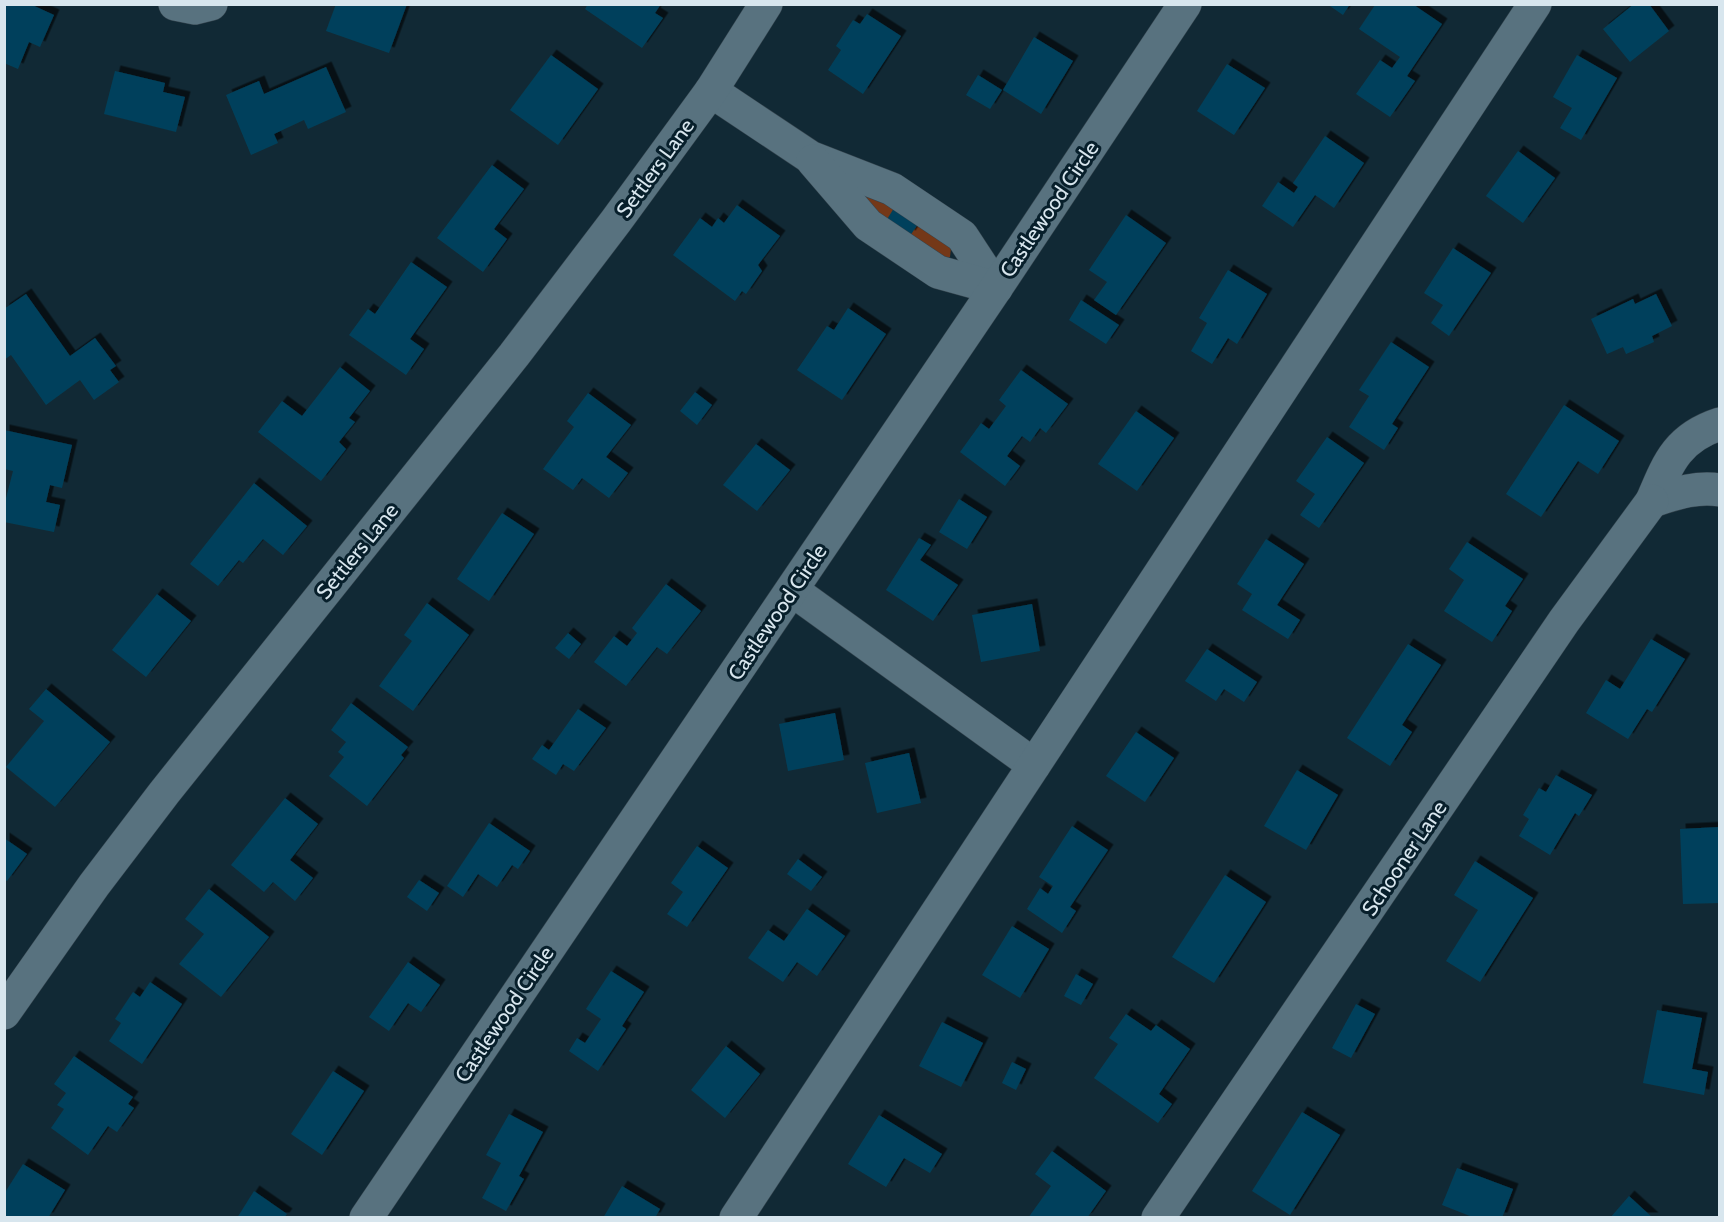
<svg xmlns="http://www.w3.org/2000/svg" width="1724" height="1222" viewBox="0 0 1724 1222" font-family="Cabin,sans-serif">
  <style>
    .green { fill: #743818 }
    .building { fill: #00415b; filter: url(#shadow) }
    .lines { fill: none; stroke-linecap: round; stroke-linejoin: round }
    .minor-casing { stroke: #34444e; stroke-width: 34 }
    .minor { stroke: #58727f; stroke-width: 33 }
    .labels { text-anchor: middle; dominant-baseline: central; stroke-width: 6; stroke-linejoin: round; paint-order: stroke }
    .street-label { font-size: 21px; fill: #d8e6ee; stroke: #071f2b }
  </style>
  <defs>
    <filter id="shadow"><feDropShadow dx="5.5" dy="-5.5" stdDeviation="0" flood-color="#0009"/></filter>
  </defs>
  <rect width="100%" height="100%" fill="#112935"/>
  <path class="green" d="M870 193 951 248 950 257 947 259 878 220 862 194Z"/>
  <g class="building">
    <path d="M4 4H30L54 15 40 47 29 42 18 69 4 63Z"/>
    <path d="M336 4H407L389 53 326 31Z"/>
    <path d="M588 4H661L655 13 663 18 642 48 585 9Z"/>
    <path d="M1327 4H1350L1343 15Z"/>
    <path d="M1634 4H1649L1669 31 1630 62 1603 29Z"/>
    <path d="M1375 5H1414L1442 24 1407 76 1415 81 1390 117 1356 94 1380 60 1392 68 1400 57 1359 29Z"/>
    <path d="M867 14 901 36 863 94 828 70 841 50 836 46 853 20 860 24Z"/>
    <path d="M1034 37 1073 61 1041 114 1003 90Z"/>
    <path d="M551 55 598 89 558 145 510 110Z"/>
    <path d="M1577 55 1617 78 1581 140 1560 128 1572 108 1553 97Z"/>
    <path d="M1227 64 1265 88 1234 135 1197 111Z"/>
    <path d="M326 67 346 112 308 129 304 120 274 134 278 143 251 155 226 95 259 81 264 94Z"/>
    <path d="M115 71 165 83 163 92 185 97 176 132 104 114Z"/>
    <path d="M978 75 1002 90 990 109 966 95Z"/>
    <path d="M1325 136 1364 163 1334 208 1315 195 1293 227 1262 206 1278 182 1294 193 1298 187 1293 183Z"/>
    <path d="M1518 151 1555 178 1523 223 1486 196Z"/>
    <path d="M492 165 524 189 494 229 507 239 483 272 437 238Z"/>
    <path d="M737 205 780 236 758 265 762 271 746 294 742 291 735 301 673 255 700 218 712 227 718 218 724 223Z"/>
    <path d="M894 208 918 224 910 236 886 221Z"/>
    <path d="M1126 215 1166 243 1116 315 1094 300 1107 282 1089 270Z"/>
    <path d="M1453 248 1491 273 1449 336 1431 323 1443 305 1424 293Z"/>
    <path d="M411 262 447 287 410 339 424 349 406 375 349 335 368 309 375 314Z"/>
    <path d="M1228 270 1267 294 1237 344 1228 338 1212 364 1191 351 1207 323 1199 318Z"/>
    <path d="M26 294 70 356 95 338 116 366 110 370 119 382 94 400 80 380 46 405 11 355 4 360V319L6 317 4 309Z"/>
    <path d="M1656 294 1672 326 1652 336 1654 342 1626 354 1623 347 1607 354 1591 319 1633 299 1635 304Z"/>
    <path d="M1081 300 1119 325 1106 344 1069 320Z"/>
    <path d="M848 308 886 334 842 400 797 370 827 326 834 330Z"/>
    <path d="M1391 342 1429 367 1392 424 1398 428 1384 450 1349 427 1369 396 1359 390Z"/>
    <path d="M340 367 370 391 349 418 355 422 339 442 346 449 321 481 258 432 282 401 302 416Z"/>
    <path d="M1021 370 1068 404 1046 433 1040 428 1030 442 1022 436 1007 456 1020 466 1005 486 960 452 981 423 989 429 1006 406 999 400Z"/>
    <path d="M695 392 712 405 697 425 680 411Z"/>
    <path d="M588 393 631 425 606 457 628 473 609 498 582 478 573 490 543 469 574 427 567 421Z"/>
    <path d="M1564 405 1619 441 1598 474 1578 461 1541 517 1506 494Z"/>
    <path d="M1136 411 1174 438 1137 491 1098 464Z"/>
    <path d="M4 430 72 445 62 488 50 485 46 502 60 505 54 532 4 522V506L13 471 4 469Z"/>
    <path d="M1327 437 1364 463 1319 528 1300 515 1315 494 1296 481Z"/>
    <path d="M756 444 790 470 757 511 723 485Z"/>
    <path d="M254 483 307 526 283 555 263 539 243 563 239 560 218 586 190 564Z"/>
    <path d="M959 499 987 517 967 549 939 532Z"/>
    <path d="M502 513 534 534 489 601 457 579Z"/>
    <path d="M919 538 931 545 920 560 958 585 933 621 886 590Z"/>
    <path d="M1266 539 1304 564 1277 605 1300 620 1288 639 1242 610 1252 594 1237 584Z"/>
    <path d="M1467 542 1523 579 1505 606 1512 611 1492 642 1444 611 1464 580 1449 569Z"/>
    <path d="M666 584 701 611 667 654 657 647 626 686 594 662 614 636 627 646 637 633 632 628Z"/>
    <path d="M157 594 191 621 146 677 112 650Z"/>
    <path d="M427 603 469 635 413 711 379 686 412 641 404 635Z"/>
    <path d="M1032 604 1040 651 981 662 972 615Z"/>
    <path d="M568 633 581 644 569 659 555 648Z"/>
    <path d="M1651 639 1685 659 1652 712 1647 709 1628 739 1586 713 1606 680 1620 689Z"/>
    <path d="M1408 644 1441 665 1402 725 1412 732 1390 766 1347 738Z"/>
    <path d="M1207 649 1257 682 1244 702 1224 689 1216 701 1185 681Z"/>
    <path d="M46 689 110 742 55 807 6 767 44 721 29 709Z"/>
    <path d="M351 703 408 747 401 755 404 758 367 806 329 776 344 757 338 752 346 742 331 730Z"/>
    <path d="M578 709 606 728 574 771 563 764 556 775 532 759 542 745 549 750Z"/>
    <path d="M835 713 844 760 788 771 779 724Z"/>
    <path d="M1136 732 1174 758 1145 802 1106 776Z"/>
    <path d="M909 753 921 803 877 813 865 763Z"/>
    <path d="M1297 770 1338 795 1306 850 1264 826Z"/>
    <path d="M1556 775 1592 795 1579 816 1575 813 1550 855 1519 836 1529 819 1523 815 1539 788 1546 792Z"/>
    <path d="M285 798 318 824 290 860 313 878 295 901 273 882 264 892 231 865Z"/>
    <path d="M489 823 530 851 518 869 512 865 497 887 478 874 463 897 447 886Z"/>
    <path d="M1072 826 1108 850 1070 907 1076 911 1062 933 1027 909 1040 888 1048 894 1053 886 1039 877Z"/>
    <path d="M1720 827V903L1683 904 1680 829Z"/>
    <path d="M4 838 27 854 7 881 4 879Z"/>
    <path d="M697 846 728 868 687 927 667 914 683 892 671 883Z"/>
    <path d="M798 859 822 877 811 891 787 874Z"/>
    <path d="M1475 861 1533 898 1480 982 1446 961 1478 910 1454 895Z"/>
    <path d="M1225 875 1266 902 1214 983 1172 957Z"/>
    <path d="M419 880 439 893 427 911 407 897Z"/>
    <path d="M209 889 269 937 221 997 179 964 204 934 185 919Z"/>
    <path d="M807 909 845 936 817 976 797 962 783 982 748 958 768 930 784 941Z"/>
    <path d="M1012 926 1049 949 1020 998 982 975Z"/>
    <path d="M408 962 440 985 421 1012 408 1003 389 1031 369 1017Z"/>
    <path d="M611 971 644 992 622 1026 626 1029 598 1071 569 1051 577 1038 585 1043 601 1019 586 1009Z"/>
    <path d="M1076 974 1093 984 1081 1005 1064 996Z"/>
    <path d="M150 982 182 1004 142 1064 109 1041 121 1023 115 1019 133 992 140 997Z"/>
    <path d="M1356 1004 1375 1014 1351 1058 1332 1048Z"/>
    <path d="M1657 1010 1702 1018 1692 1069 1708 1072 1704 1095 1643 1083Z"/>
    <path d="M1126 1014 1151 1031 1156 1025 1190 1049 1159 1094 1172 1104 1158 1123 1094 1078 1118 1044 1109 1038Z"/>
    <path d="M942 1022 983 1043 961 1087 919 1066Z"/>
    <path d="M726 1046 760 1074 725 1118 691 1090Z"/>
    <path d="M74 1056 133 1097 128 1104 134 1108 117 1132 108 1126 88 1155 51 1128 64 1109 57 1105 66 1093 54 1084Z"/>
    <path d="M1012 1062 1026 1069 1016 1090 1002 1083Z"/>
    <path d="M333 1071 364 1091 322 1155 291 1134Z"/>
    <path d="M1302 1112 1340 1135 1290 1215 1252 1191Z"/>
    <path d="M509 1114 543 1132 519 1176 524 1179 506 1211 482 1198 501 1163 486 1155Z"/>
    <path d="M879 1115 942 1154 930 1173 904 1158 886 1187 848 1164Z"/>
    <path d="M1052 1151 1106 1191 1087 1218H1028L1051 1186 1035 1174Z"/>
    <path d="M23 1164 65 1190 48 1218H4V1194Z"/>
    <path d="M1457 1168 1513 1189 1502 1218H1475L1442 1205Z"/>
    <path d="M622 1186 660 1209 655 1218H603Z"/>
    <path d="M254 1191 287 1214 284 1218H237Z"/>
    <path d="M1629 1196 1653 1218H1610Z"/>
  </g>
  <g class="lines">
    <defs>
      <g id="minor">
        <path d="M175 4 195 8 211 4"/>
        <path d="M711 91 810 157 892 189 962 236 996 288"/>
        <path d="M813 161 868 225 938 272 996 288"/>
        <path d="M1720 424C1677 438 1668 463 1652 501 1674 494 1696 486 1720 490"/>
        <path d="M792 590 1034 765"/>
        <path d="M4 1013 94 885 164 793 514 355 616 221 711 91 766 4"/>
        <path d="M366 1218 996 288 1185 4"/>
        <path d="M736 1218 1535 4"/>
        <path d="M1158 1218 1564 621 1652 501"/>
      </g>
    </defs>
    <use href="#minor" class="minor-casing"/>
    <use href="#minor" class="minor"/>
  </g>
  <g class="labels">
    <g class="street-label">
      <text transform="translate(655 168) rotate(-54)">Settlers Lane</text>
      <text transform="translate(1049 209) rotate(-56)">Castlewood Circle</text>
      <text transform="translate(357 551) rotate(-51)">Settlers Lane</text>
      <text transform="translate(777 612) rotate(-56)">Castlewood Circle</text>
      <text transform="translate(1404 858) rotate(-56)">Schooner Lane</text>
      <text transform="translate(504 1014) rotate(-56)">Castlewood Circle</text>
    </g>
  </g>
  <rect width="1724" height="1222" fill="none" stroke="#d8e6ee" stroke-width="12"/>
</svg>
